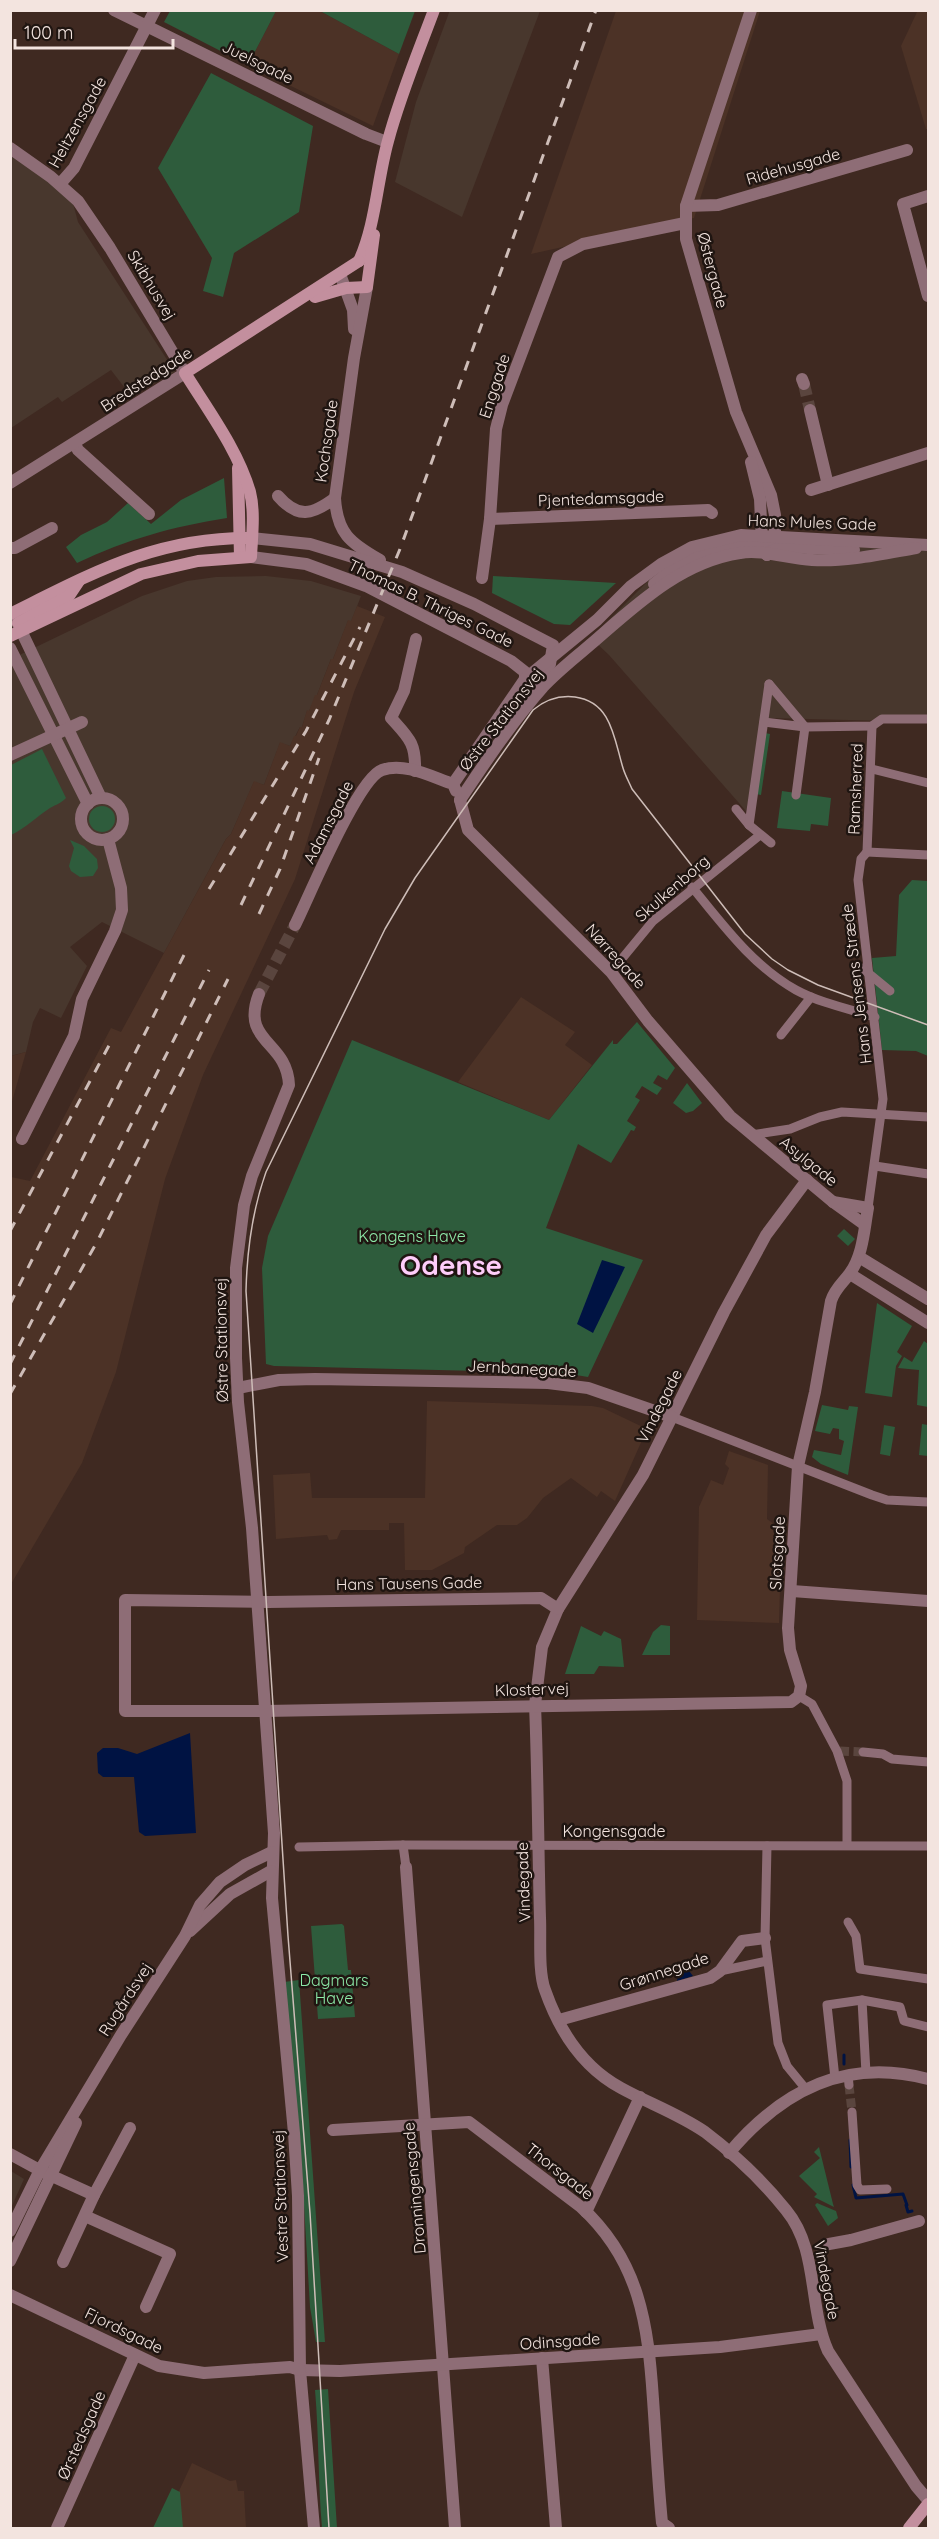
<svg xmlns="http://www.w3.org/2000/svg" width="939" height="2539" viewBox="0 0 939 2539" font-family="Quicksand,sans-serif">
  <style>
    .commercial { fill: #48372d }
    .built { fill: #4c3226 }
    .green { fill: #2e5c3c }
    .water { fill: #001343 }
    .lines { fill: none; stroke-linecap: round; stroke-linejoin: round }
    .stream { stroke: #001343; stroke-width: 3 }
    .pedestrian-tunnel { stroke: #5a453e; stroke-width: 9; stroke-dasharray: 9 4.5; stroke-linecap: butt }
    .minor-tunnel { stroke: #5a453e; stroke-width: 12; stroke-dasharray: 12 6; stroke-linecap: butt }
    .tertiary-tunnel { stroke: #5a453e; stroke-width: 12; stroke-dasharray: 12 6; stroke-linecap: butt }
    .pedestrian { stroke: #8e6d76; stroke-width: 9 }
    .minor { stroke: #8e6d76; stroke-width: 12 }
    .tertiary { stroke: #8e6d76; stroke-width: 12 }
    .secondary { stroke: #c38f9e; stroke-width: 12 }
    .tram { stroke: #cebdb8; stroke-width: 1.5 }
    .rail { stroke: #cebdb8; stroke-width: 3; stroke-dasharray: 10 10; stroke-linecap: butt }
    .labels { text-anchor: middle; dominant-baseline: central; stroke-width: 5; stroke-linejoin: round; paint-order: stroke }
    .street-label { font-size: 16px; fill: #f3e4df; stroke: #1f1511 }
    .park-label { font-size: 16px; fill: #8deaa8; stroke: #1f1511 }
    .town-label { font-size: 28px; font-weight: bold; fill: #fecdfa; stroke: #1f1511 }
  </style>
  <rect width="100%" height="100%" fill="#3f2921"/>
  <g class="commercial">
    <path d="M450 10 540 11 462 217 395 182 416 102Z"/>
    <path d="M10 145 67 181 78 222 175 372 131 396 111 370 62 402 58 397 11 428Z"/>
    <path d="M928 539V722L769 718 759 790 751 789 746 811 609 655 591 638 650 579 683 558Z"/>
    <path d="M266 576 311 581 361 596 351 622 348 621 333 659H331L317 695 309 711H307L302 727H300L290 746 280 743 264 785 254 782 231 834 226 839 164 953 102 922 70 947 87 966 61 1018 40 1008 33 1022 26 1052 11 1056V659L142 596 187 581 216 577Z"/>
    <path d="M11 2171 24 2179 11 2208Z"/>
  </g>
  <g class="built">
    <path d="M918 10 928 11V129H926L901 46Z"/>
    <path d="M276 11H320L399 54 373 126 248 65Z"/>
    <path d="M616 11H760L694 218 531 254Z"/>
    <path d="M357 606 385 617 354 692 295 879 203 1075 165 1179 116 1372 82 1463 11 1584V1177L30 1181 111 1028 121 1032 226 839 231 834 254 781 264 785 280 742 290 746 294 736H296L300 727H302L307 710 309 711 315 695H317L331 659H333L348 620 351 621Z"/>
    <path d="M521 997 575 1032 565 1045 592 1065 549 1120 458 1082Z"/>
    <path d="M26 1052 11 1105V1056Z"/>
    <path d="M427 1401 592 1406 603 1408 647 1429 615 1501 601 1491 597 1497 571 1478 543 1498 527 1518 517 1525H497L465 1547 464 1553 432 1570H405L404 1523H389V1530H341L337 1539 329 1540 327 1535 276 1539 273 1475 310 1473 312 1498H425Z"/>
    <path d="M729 1451 768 1465 767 1519 774 1524 783 1526 781 1577H774L773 1586 780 1587 779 1623 697 1620 699 1507 711 1480 723 1485 729 1468 725 1464Z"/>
    <path d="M192 2463 230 2481 236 2480 238 2491H244L246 2528H174L179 2491Z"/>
  </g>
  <g class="green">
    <path d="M170 11V10L276 11 248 65 164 22Z"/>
    <path d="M320 11H415L399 54Z"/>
    <path d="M211 73 313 126 299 212 234 253 223 297 203 291 212 258 158 168Z"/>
    <path d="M224 478 227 518C171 527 128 539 77 563L66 547 81 535 107 522 128 503 151 524 181 500Z"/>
    <path d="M493 576 616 583 570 625 554 624 492 593Z"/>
    <path d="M765 733 770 734 761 795 756 794Z"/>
    <path d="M42 749 66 798C60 804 57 804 50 808 36 817 26 828 11 835V765Z"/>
    <path d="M782 791 831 798 828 826 811 824 810 831 777 828Z"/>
    <circle cx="102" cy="819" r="13"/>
    <path d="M70 840 84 846 97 859 98 868 93 876 80 877 71 871 69 866 74 848Z"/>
    <path d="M912 880 928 881V1056L916 1051 882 1050 872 958 896 956 899 895Z"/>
    <path d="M637 1022 675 1068 667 1080 658 1075 653 1083 662 1088 657 1095 642 1086 635 1097 640 1100 627 1121 636 1127 634 1131 631 1130 611 1163 578 1144 546 1228 643 1260 588 1377 564 1373 274 1366 266 1364 262 1268 268 1236 352 1040 549 1120 613 1040V1044H617Z"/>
    <path d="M687 1083 702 1103 693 1111 686 1113 673 1103Z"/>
    <path d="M844 1229 855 1239 848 1246 837 1236Z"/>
    <path d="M877 1303 912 1326 897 1352 902 1356 896 1366 892 1397 865 1393Z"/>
    <path d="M924 1341 928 1344V1407L917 1405 919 1370 898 1368 904 1357 912 1362Z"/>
    <path d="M822 1405 848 1410 849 1406 858 1407 848 1475 821 1464 812 1457 814 1450 841 1455 844 1441 839 1439V1429L833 1428 830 1434 815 1431Z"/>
    <path d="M922 1424 928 1425V1456L919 1455Z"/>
    <path d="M884 1425 895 1427 890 1456 880 1454Z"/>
    <path d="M661 1625 670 1626V1655H642L653 1632Z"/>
    <path d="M581 1626 601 1636 604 1631 621 1639 624 1667 599 1666 594 1674H565Z"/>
    <path d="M342 1924 344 1926 348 1970H351L355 2017 318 2019 311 1926Z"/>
    <path d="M299 1980 325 2342H316L310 2307 302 2171 284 1982Z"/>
    <path d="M819 2147 833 2204 834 2207 814 2197 817 2194 799 2176 820 2158 814 2152Z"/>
    <path d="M817 2203 836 2211 838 2218 828 2226 815 2205Z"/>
    <path d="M328 2389 337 2528H322C318 2482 319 2436 315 2390Z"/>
    <path d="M172 2488 180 2492 183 2528H153Z"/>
  </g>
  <g class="water">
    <path d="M602 1260 625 1267 593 1333 577 1324Z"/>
    <path d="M190 1733 196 1833 145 1836 139 1832 134 1777H103L98 1773 97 1753 103 1748H118L137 1754Z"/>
    <path d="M686 1967 693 1976 677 1981 679 1968Z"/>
  </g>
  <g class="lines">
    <g class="stream">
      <path d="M844 2055V2064"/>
      <path d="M850 2140 851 2167"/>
      <path d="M853 2185 856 2198 903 2194 907 2205"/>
      <path d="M906 2205 908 2212 912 2211"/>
    </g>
    <g class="pedestrian-tunnel">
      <path d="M840 1751 863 1752"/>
      <path d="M849 2085 852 2112"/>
    </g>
    <g class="minor-tunnel">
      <path d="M804 384 810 410"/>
      <path d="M816 2250 829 2244"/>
    </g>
    <path class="tertiary-tunnel" d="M259 994 295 925"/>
    <g class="pedestrian">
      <path d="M769 684 805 727"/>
      <path d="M764 722 805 727 872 726 882 719H928"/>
      <path d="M872 769 928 783"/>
      <path d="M796 795 805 727"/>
      <path d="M736 809 749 825 771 843"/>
      <path d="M749 825 769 684"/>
      <path d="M867 852 861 859 858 880 883 1099 868 1208"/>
      <path d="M867 852 872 726"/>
      <path d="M867 852 928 855"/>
      <path d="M692 887C723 925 753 966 796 990 820 1003 849 1009 875 1017"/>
      <path d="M862 968 890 991"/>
      <path d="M611 972 653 921 760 835"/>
      <path d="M781 1035 811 997"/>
      <path d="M751 1135 790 1129 820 1117 842 1112 928 1117"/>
      <path d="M875 1166 928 1174"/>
      <path d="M672 1417 872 1495 887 1500 928 1502"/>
      <path d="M799 1696 812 1704 837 1751 847 1781V1845"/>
      <path d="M863 1752 883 1754 892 1759 928 1762"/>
      <path d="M403 1845 406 1867"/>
      <path d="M767 1846 765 1938 778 2043 787 2066 805 2088"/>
      <path d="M299 1847 403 1845 928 1846"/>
      <path d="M848 1922 856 1936 860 1969 928 1979"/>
      <path d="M720 1971 767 1961"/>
      <path d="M862 2000 866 2073"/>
      <path d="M848 2075 849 2085"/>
      <path d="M835 2078 827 2005 862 2000 900 2007 904 2021 928 2027"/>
      <path d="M852 2112 857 2185 860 2190 887 2189"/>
    </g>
    <g class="minor">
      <path d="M114 10 366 134 387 142"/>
      <path d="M928 196 903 204 928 296"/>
      <path d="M686 206 718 205 907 150"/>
      <path d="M802 379 804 384"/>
      <path d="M810 410 828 485"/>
      <path d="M75 444 78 450 149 514"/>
      <path d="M10 483 185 373"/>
      <path d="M811 490 928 453"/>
      <path d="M278 496C298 519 312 515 335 498"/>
      <path d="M490 519 708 510 712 513"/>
      <path d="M10 548H15L52 528"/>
      <path d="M482 578 490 519 496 429 502 405 558 257 583 244 685 223"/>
      <path d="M17 622 101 798"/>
      <path d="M10 648 88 804"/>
      <path d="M10 755 82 722"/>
      <path d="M415 771C416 743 409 738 391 718L404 691 416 639"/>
      <circle cx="102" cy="819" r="21"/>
      <path d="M460 800 468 830 611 972 648 1021 730 1116 833 1202 865 1225"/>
      <path d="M22 1139 74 1036 82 999 115 931 122 910 121 888 108 839"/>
      <path d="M807 1180 766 1235 724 1312 643 1475 558 1609 542 1647 535 1705C538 1776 538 1847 540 1918 541 1938 538 1972 545 1990 559 2030 582 2067 621 2088 648 2103 679 2114 705 2132 734 2154 763 2181 786 2210 819 2250 808 2306 828 2351L916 2486 928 2500"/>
      <path d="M859 1257 928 1299"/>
      <path d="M850 1274 928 1323"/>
      <path d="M238 1388 279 1380 315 1379 548 1383 588 1388 672 1417"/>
      <path d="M792 1591 928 1601"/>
      <path d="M558 1609 541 1598 268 1602 125 1600V1711H265L791 1702 799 1696 801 1686 790 1650 788 1628 798 1466 815 1392 831 1301C835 1288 843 1283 850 1273 863 1255 864 1230 868 1208L833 1202"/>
      <path d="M406 1867 455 2528"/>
      <path d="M559 2020 710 1978 720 1971 742 1941 765 1938"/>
      <path d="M333 2130 469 2122 581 2207C640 2261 648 2325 653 2399 656 2441 658 2482 662 2523L669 2528"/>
      <path d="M729 2153C782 2090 846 2057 928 2079"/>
      <path d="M52 2176 94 2195"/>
      <path d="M586 2212 640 2097"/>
      <path d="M85 2216 170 2254 146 2307"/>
      <path d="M829 2244 851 2240 919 2221"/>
      <path d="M63 2262 94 2195 130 2128"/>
      <path d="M542 2358 556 2528"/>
      <path d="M300 2370 340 2371 720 2347 821 2334"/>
      <path d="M57 2528 135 2355"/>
    </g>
    <g class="tertiary">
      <path d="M751 10 686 206V239L736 412 771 495 775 515V537L767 555"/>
      <path d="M10 148 51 177 78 201 110 248 185 373"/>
      <path d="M60 184 74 168 155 10"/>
      <path d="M340 274 353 310 354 329"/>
      <path d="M367 287 354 358 335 498C337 533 350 543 380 560"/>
      <path d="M751 462 760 499 762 543"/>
      <path d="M251 538 310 544 402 572 474 604 553 645 550 664 536 685"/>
      <path d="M767 555 776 549 785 547 854 550"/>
      <path d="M251 557 306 564 366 586 511 661 525 672V679"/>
      <path d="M654 584 676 566 703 553 764 541"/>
      <path d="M453 784 525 679 597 620 631 586 661 564 692 547 741 535 928 545"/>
      <path d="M460 800C486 761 512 722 543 687 558 671 575 658 591 644 635 606 680 562 740 553 762 549 789 559 812 560 847 562 882 554 916 548"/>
      <path d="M295 925C309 897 358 778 382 770 405 762 432 777 453 784L456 791"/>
      <path d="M259 994C240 1043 287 1040 289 1085L252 1176 244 1205 236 1268V1358L238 1402 252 1528 274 1833 272 1898 294 2133 298 2196 300 2370 314 2528"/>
      <path d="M190 1931 230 1894 271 1871"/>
      <path d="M10 2154 45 2173"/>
      <path d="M10 2231 40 2170 121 2035 185 1936 200 1905 220 1882 245 1865 272 1852"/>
      <path d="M10 2261 76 2123"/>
      <path d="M10 2295 159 2366 204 2373 290 2367 300 2370"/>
    </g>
    <g class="secondary">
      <path d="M359 261C376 224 377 180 388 141 400 96 418 53 434 10"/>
      <path d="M315 297 346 288 367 287 374 235"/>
      <path d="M238 468 240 557"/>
      <path d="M10 614C93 573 156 537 251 538"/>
      <path d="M18 623 69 596 79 581"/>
      <path d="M10 636 141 574 198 561 251 557C252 536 255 512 250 492 238 450 208 410 185 373L359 261"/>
      <path d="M909 2528 928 2504"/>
    </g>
    <path class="tram" d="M329 2528 310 2213 288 1936 246 1291C247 1249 252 1211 266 1172L385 929 415 878 533 710C545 700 559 695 575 697 612 702 614 739 623 768 625 775 629 782 632 789L745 934 772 959 788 970 818 985 928 1025"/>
    <g class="rail">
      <path d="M209 889 306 731 360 627"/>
      <path d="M241 905 329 720 400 549 596 10"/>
      <path d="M259 914 280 869 319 758"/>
      <path d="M10 1231 113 1038"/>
      <path d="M10 1304 184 955"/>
      <path d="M10 1364 209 970"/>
      <path d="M10 1394 97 1242 228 979"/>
    </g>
  </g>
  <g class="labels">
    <g class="street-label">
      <text transform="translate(258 62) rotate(26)">Juelsgade</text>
      <text transform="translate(77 122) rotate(-61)">Heltzensgade</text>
      <text transform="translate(793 166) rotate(-16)">Ridehusgade</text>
      <text transform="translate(713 270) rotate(75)">Østergade</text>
      <text transform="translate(152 285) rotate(59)">Skibhusvej</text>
      <text transform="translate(146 379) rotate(-33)">Bredstedgade</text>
      <text transform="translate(494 386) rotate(-72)">Enggade</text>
      <text transform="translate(326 441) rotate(-82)">Kochsgade</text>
      <text transform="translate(601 498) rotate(-2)">Pjentedamsgade</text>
      <text transform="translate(812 522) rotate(2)">Hans Mules Gade</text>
      <text transform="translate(431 603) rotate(26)">Thomas B. Thriges Gade</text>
      <text transform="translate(501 719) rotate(-52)">Østre Stationsvej</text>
      <text transform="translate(855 789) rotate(-88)">Ramsherred</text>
      <text transform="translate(328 822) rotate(-63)">Adamsgade</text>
      <text transform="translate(672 888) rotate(-41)">Skulkenborg</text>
      <text transform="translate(616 956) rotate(48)">Nørregade</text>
      <text transform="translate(856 984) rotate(-97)">Hans Jensens Stræde</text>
      <text transform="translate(809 1161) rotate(39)">Asylgade</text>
      <text transform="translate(221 1340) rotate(-91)">Østre Stationsvej</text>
      <text transform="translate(522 1368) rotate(3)">Jernbanegade</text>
      <text transform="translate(659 1406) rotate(-63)">Vindegade</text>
      <text transform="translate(777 1553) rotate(-87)">Slotsgade</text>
      <text transform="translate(409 1583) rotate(-1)">Hans Tausens Gade</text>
      <text transform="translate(532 1689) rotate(-2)">Klostervej</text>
      <text x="614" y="1831">Kongensgade</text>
      <text transform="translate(523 1882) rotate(-92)">Vindegade</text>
      <text transform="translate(664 1971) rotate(-18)">Grønnegade</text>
      <text transform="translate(125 1999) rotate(-57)">Rugårdsvej</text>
      <text transform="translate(560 2171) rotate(38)">Thorsgade</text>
      <text transform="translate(414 2188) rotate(-95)">Dronningensgade</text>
      <text transform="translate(280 2196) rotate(-92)">Vestre Stationsvej</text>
      <text transform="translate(827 2280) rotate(79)">Vindegade</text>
      <text transform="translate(124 2330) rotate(26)">Fjordsgade</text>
      <text transform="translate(560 2341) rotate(-4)">Odinsgade</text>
      <text transform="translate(81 2435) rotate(-66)">Ørstedsgade</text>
    </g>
    <g class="park-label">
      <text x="412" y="1236">Kongens Have</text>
      <text x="334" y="1980">Dagmars<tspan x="334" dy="18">Have</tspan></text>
    </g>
    <g class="town-label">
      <text x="451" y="1264">Odense</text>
    </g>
  </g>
  <rect width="939" height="2539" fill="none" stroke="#f3e4df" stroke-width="24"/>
  <path d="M15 39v9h158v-9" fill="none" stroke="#f3e4df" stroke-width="3"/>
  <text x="24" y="39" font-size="18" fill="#f3e4df" stroke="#1f1511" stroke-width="4.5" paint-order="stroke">100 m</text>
</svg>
